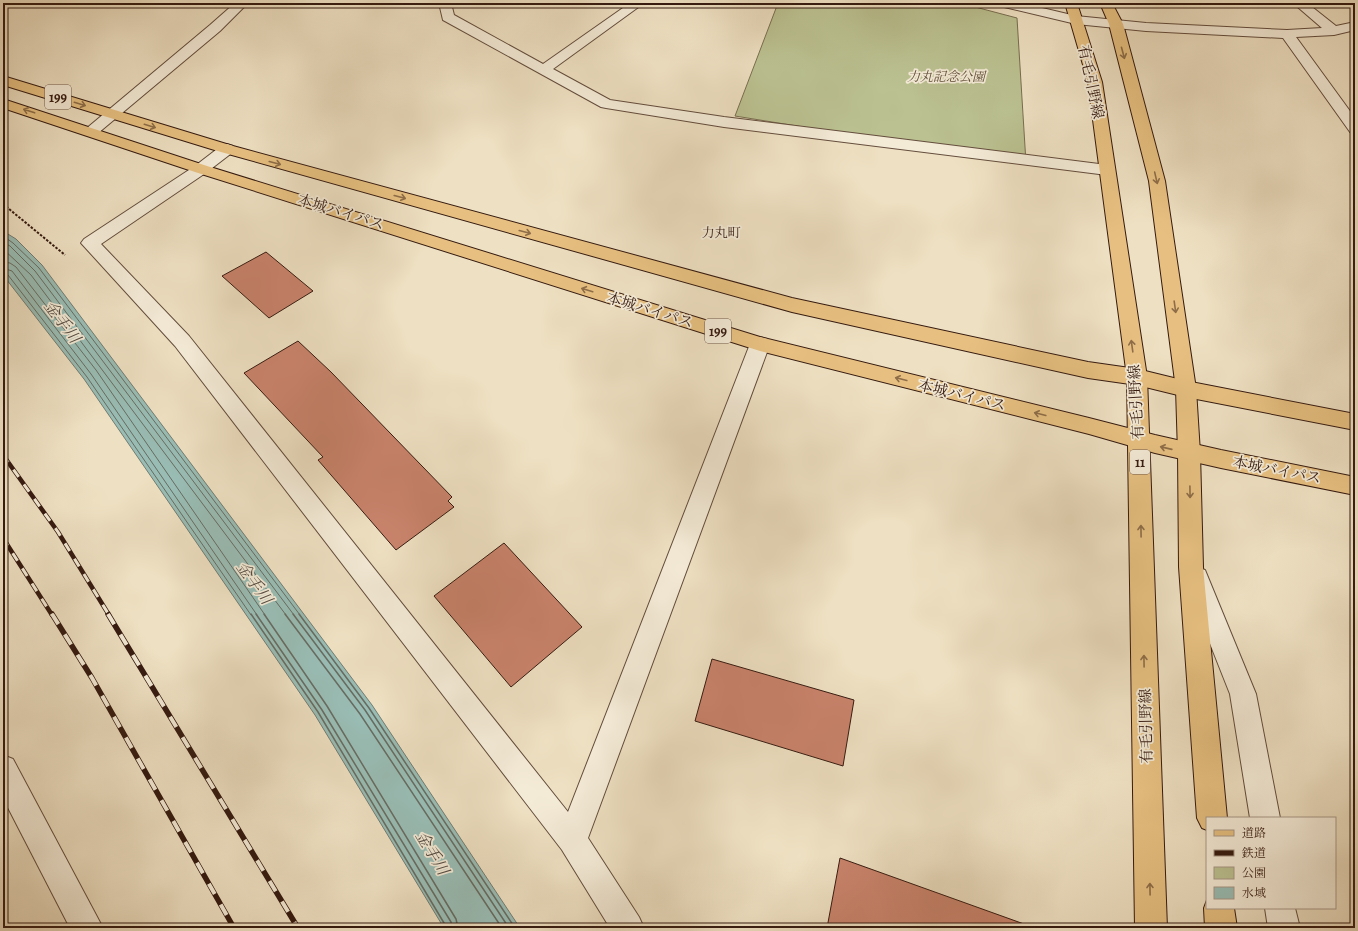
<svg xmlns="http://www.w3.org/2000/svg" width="1358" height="931" viewBox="0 0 1358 931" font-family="Alegreya,'Noto Serif JP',serif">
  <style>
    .green { fill: #bbc191; stroke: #786e50 }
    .water { fill: #99bdb5; stroke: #717c73 }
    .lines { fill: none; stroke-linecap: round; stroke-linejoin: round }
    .shore-far1 { stroke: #676c62; stroke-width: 1 }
    .shore { stroke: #676c62; stroke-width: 1.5 }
    .building { fill: #c9836c; stroke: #351a10 }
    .minor-casing { stroke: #634c3c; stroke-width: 2 }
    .major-casing { stroke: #351a10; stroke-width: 2 }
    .highway-casing { stroke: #351a10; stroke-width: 2 }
    .path { stroke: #351a10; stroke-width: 2; stroke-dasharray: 2.5 1.5; stroke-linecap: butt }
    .minor { fill: #f4ebd7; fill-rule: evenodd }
    .major { fill: #e7c081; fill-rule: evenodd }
    .highway { fill: #e7c081; fill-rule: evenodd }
    .rail-far1-casing { stroke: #351a10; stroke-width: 4.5 }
    .rail-casing { stroke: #351a10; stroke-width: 5.5 }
    .rail-far1 { stroke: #f4ebd7; stroke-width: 3; stroke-dasharray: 9; stroke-linecap: butt }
    .rail { stroke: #f4ebd7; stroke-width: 4; stroke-dasharray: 12; stroke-linecap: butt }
    .oneway { stroke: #8e6d48 }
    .labels { text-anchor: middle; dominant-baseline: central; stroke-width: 3.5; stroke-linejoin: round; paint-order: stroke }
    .far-park-label { font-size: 13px; font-style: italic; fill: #5d4c37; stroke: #f4ebd7 }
    .far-neighbourhood-label { font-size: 13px; fill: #351a10; stroke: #f4ebd7 }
    .shield { fill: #f4ebd7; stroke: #6e594c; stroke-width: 1 }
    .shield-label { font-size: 14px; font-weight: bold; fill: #351a10 }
    .street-label { font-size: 15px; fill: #351a10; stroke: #f4ebd7 }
    .water-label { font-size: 16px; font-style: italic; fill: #534b42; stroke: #f4ebd7 }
  </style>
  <rect width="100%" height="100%" fill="#eee0c2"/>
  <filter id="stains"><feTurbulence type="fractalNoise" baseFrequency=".005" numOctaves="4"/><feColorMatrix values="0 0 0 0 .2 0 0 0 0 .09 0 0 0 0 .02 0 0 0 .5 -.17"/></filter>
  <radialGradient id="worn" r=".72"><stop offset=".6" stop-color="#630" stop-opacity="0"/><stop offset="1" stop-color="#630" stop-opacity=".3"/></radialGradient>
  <path class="green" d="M778 3H960L1017 18 1026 163 735 116Z"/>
  <path class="water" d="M3 231 16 239 42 265 372 705 520 928H444L315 715 84 379 3 275Z"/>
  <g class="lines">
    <g class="shore-far1">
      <path d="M3 236 13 243 39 268 300 615"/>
      <path d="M3 242 10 246 35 271 294 615"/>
      <path d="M3 249 31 275 286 615"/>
      <path d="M3 262 10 263 16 267 96 370 265 615"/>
      <path d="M3 268 12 271 91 374 257 615"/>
      <path d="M3 273 8 275 87 377 251 615"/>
    </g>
    <g class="shore">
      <path d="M251 614 318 712 447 928"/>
      <path d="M256 614 322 710 451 922 452 928"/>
      <path d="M264 614 327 706 456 919 458 928"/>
      <path d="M285 614 360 714 502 928"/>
      <path d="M293 614 365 710 509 928"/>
      <path d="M299 614 369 708 515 928"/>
    </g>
  </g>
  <g class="building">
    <path d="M266 252 313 291 269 318 222 276Z"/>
    <path d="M298 341 331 372 452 497 448 501 454 507 396 550 318 460 323 457 244 373Z"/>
    <path d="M504 543 582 627 511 687 434 596Z"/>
    <path d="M712 659 854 700 843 766 695 721Z"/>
    <path d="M840 858 1024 924 1023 928H827Z"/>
  </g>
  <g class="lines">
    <defs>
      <g id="minor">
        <path d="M235 3H248L220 31 97 134 92 136 87 134 84 131 87 128 210 25Z"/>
        <path d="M439 3H451L454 15 543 64 630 3H644L553 69 610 100 724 117 1107 165 1113 167 1115 170 1113 173 1107 175 724 127 606 108 601 107 443 20Z"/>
        <path d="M999 3H1021L1076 16 1146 23 1287 30 1322 28 1293 3H1307L1336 26 1355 22V30L1334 35 1296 37 1355 118V134L1350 132 1283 38 1146 31 1076 24 1000 6Z"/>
        <path d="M227 144 233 146 235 149 233 152 207 172 101 244 189 336 568 812 750 344 753 339 760 337 767 339 770 344 588 838 639 917 644 928H610L562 850 175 346 81 243 84 239 195 166 221 146Z"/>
        <path d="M1196 567 1205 570 1256 694 1280 818H1250L1230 694 1184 578 1187 570Z"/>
        <path d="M3 755 13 759 103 928H70L3 798Z"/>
        <path d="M1265 908H1295L1300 928H1268Z"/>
      </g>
      <g id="major">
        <path d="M1065 3H1077L1102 82 1147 377 1167 928H1135L1127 377 1088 82Z"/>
        <path d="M1100 3H1112L1123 24 1165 181 1196 389 1200 453 1203 567 1227 818H1207V830L1202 828 1197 818 1179 567 1178 453 1176 389 1149 181 1109 24Z"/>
        <path d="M1207 900V908H1234L1237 928H1205L1204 908Z"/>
      </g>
      <g id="highway">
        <path d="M3 76 233 146 792 298 1088 362 1137 369 1186 381 1355 414V430L1186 397 1137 385 1088 378 792 312 221 152 3 85Z"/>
        <path d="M3 99 207 166 760 337 1089 418 1155 435 1221 450 1355 477V495L1221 468 1155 453 1089 434 760 351 195 172 3 108Z"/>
      </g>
    </defs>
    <use href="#minor" class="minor-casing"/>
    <use href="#major" class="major-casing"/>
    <use href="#highway" class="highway-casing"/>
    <path class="path" d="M3 204 65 255"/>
    <use href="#minor" class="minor"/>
    <use href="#major" class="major"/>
    <use href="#highway" class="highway"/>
    <defs>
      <g id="rail-far1">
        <path d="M3 455 58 532 109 615"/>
        <path d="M3 538 52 615"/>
      </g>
      <g id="rail">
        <path d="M52 614 92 678 234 928"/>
        <path d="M108 614 298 928"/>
      </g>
    </defs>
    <use href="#rail-far1" class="rail-far1-casing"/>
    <use href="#rail" class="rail-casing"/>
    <use href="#rail-far1" class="rail-far1"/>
    <use href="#rail" class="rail"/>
  </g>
  <defs><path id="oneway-shaft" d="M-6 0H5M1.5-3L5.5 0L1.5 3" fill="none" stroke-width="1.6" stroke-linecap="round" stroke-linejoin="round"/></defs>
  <g class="oneway">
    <use href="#oneway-shaft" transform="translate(1123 53) rotate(75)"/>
    <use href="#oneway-shaft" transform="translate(80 104) rotate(17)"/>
    <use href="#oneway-shaft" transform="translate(29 111) rotate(-162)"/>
    <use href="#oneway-shaft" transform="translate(150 126) rotate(17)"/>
    <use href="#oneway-shaft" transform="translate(275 163) rotate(15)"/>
    <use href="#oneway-shaft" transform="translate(1156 178) rotate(77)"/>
    <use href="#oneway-shaft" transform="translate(400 197) rotate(15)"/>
    <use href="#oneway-shaft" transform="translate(525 232) rotate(15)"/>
    <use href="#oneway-shaft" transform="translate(587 290) rotate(-163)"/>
    <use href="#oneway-shaft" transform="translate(1175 307) rotate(82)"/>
    <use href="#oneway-shaft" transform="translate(1132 346) rotate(-98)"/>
    <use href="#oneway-shaft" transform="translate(901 379) rotate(-166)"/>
    <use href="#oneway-shaft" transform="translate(1040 414) rotate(-166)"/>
    <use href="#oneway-shaft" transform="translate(1166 448) rotate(-167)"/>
    <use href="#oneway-shaft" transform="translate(1190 492) rotate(89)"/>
    <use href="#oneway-shaft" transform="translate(1141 531) rotate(-91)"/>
    <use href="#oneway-shaft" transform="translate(1144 661) rotate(-91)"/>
    <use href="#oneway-shaft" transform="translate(1150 889) rotate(-91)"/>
  </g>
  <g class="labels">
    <g class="far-park-label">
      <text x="946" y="76">力丸記念公園</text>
    </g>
    <g class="far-neighbourhood-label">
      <text x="721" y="232">力丸町</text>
    </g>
    <g class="shield">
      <rect x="45" y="85" width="26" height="24" rx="3"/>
      <rect x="705" y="319" width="26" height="24" rx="3"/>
      <rect x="1130" y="450" width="20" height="24" rx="3"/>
    </g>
    <g class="shield-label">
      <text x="58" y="97">199</text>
      <text x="718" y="331">199</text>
      <text x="1140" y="462">11</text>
    </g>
    <g class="street-label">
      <text transform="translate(1091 82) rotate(78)">有毛引野線</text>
      <text transform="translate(341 212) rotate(17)">本城バイパス</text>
      <text transform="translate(650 310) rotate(17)">本城バイパス</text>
      <text transform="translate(962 395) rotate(14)">本城バイパス</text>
      <text transform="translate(1136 402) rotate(-93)">有毛引野線</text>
      <text transform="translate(1277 470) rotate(11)">本城バイパス</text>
      <text transform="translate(1146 726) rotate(-91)">有毛引野線</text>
    </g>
    <g class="water-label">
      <text transform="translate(62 322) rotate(53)">金手川</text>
      <text transform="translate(254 583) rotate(54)">金手川</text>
      <text transform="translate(432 853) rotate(59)">金手川</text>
    </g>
  </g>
  <rect width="1358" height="931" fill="none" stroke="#eee0c2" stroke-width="16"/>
  <rect x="4" y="4" width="1350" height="923" fill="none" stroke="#351a10" stroke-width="2"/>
  <rect x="8" y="8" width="1342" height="915" fill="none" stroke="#351a10"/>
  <rect x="1206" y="817" width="130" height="92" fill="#f4ebd7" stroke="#a89787"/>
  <rect x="1214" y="830" width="20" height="6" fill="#e7c081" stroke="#a89787"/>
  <text x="1242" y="837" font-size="12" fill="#351a10">道路</text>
  <rect x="1214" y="850" width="20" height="6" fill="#351a10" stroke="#a89787"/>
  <text x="1242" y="857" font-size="12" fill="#351a10">鉄道</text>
  <rect x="1214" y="867" width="20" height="12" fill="#bbc191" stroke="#a89787"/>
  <text x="1242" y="877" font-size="12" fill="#351a10">公園</text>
  <rect x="1214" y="887" width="20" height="12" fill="#99bdb5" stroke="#a89787"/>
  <text x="1242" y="897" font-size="12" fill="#351a10">水域</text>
  <rect width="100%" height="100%" filter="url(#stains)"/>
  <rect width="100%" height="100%" fill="url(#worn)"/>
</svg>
